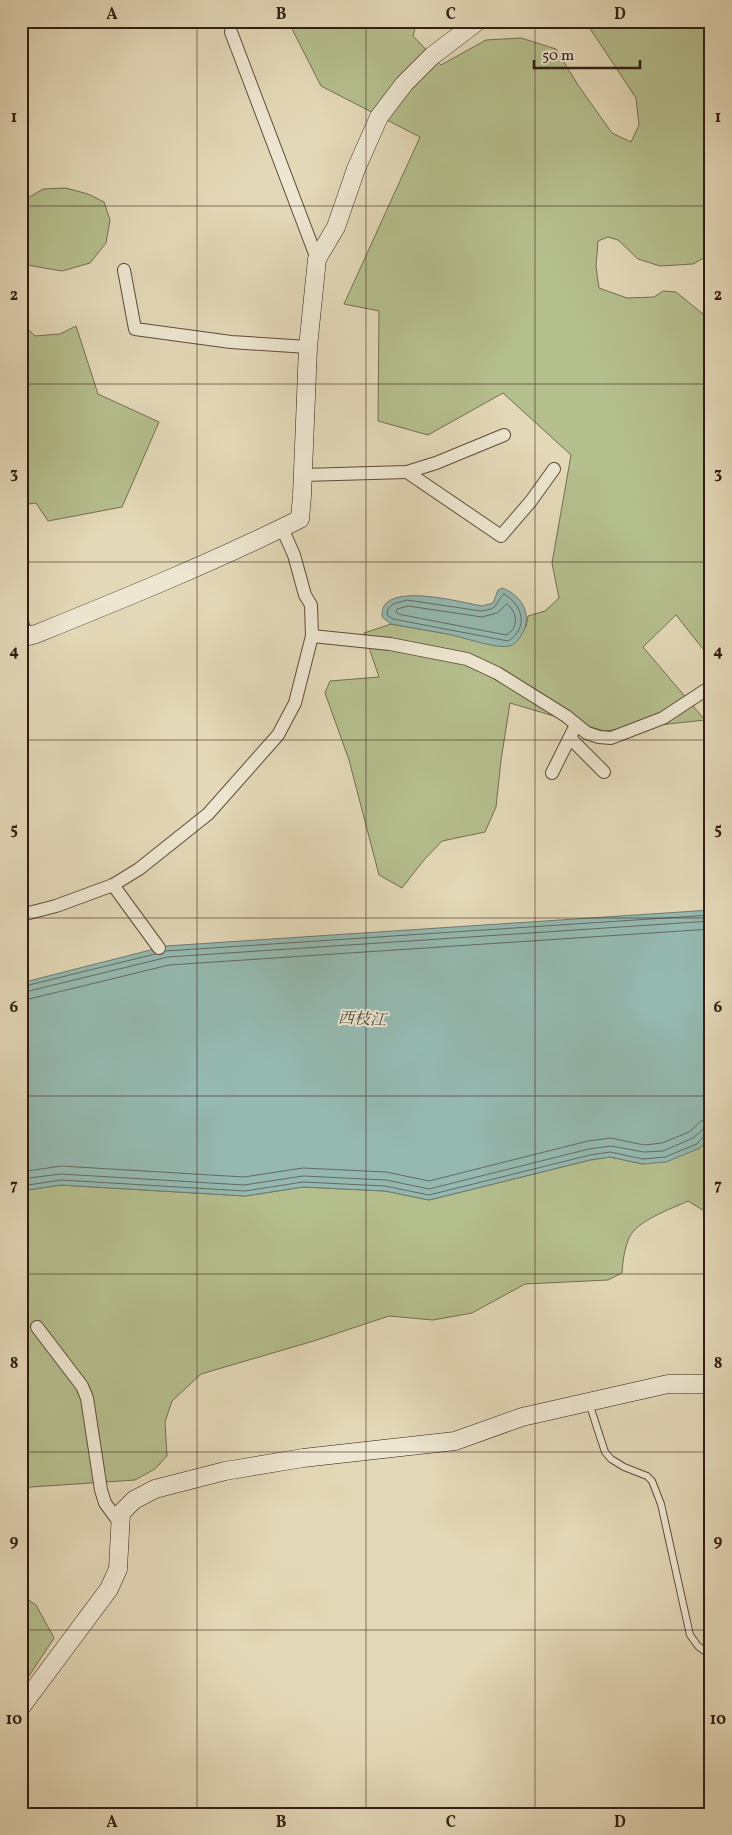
<svg xmlns="http://www.w3.org/2000/svg" width="732" height="1835" viewBox="0 0 732 1835" font-family="Vollkorn,'Noto Serif SC',serif">
  <style>
    .green { fill: #b5be8d; stroke: #746d50 }
    .water { fill: #95b9b1; stroke: #6e7a72 }
    .lines { fill: none; stroke-linecap: round; stroke-linejoin: round }
    .shore { stroke: #646a62; stroke-width: 1 }
    .lane-casing { stroke: #5f4b3c; stroke-width: 8 }
    .street-casing { stroke: #5f4b3c; stroke-width: 14 }
    .secondary-casing { stroke: #331c13; stroke-width: 19 }
    .lane { stroke: #ede6d0; stroke-width: 6 }
    .street { stroke: #ede6d0; stroke-width: 12 }
    .secondary { stroke: #ede6d0; stroke-width: 18 }
    .grid { fill: none; stroke: #331c13; stroke-width: 1; stroke-opacity: 0.55 }
    .labels { text-anchor: middle; dominant-baseline: central; stroke-width: 4; stroke-linejoin: round; paint-order: stroke }
    .water-label { font-size: 16px; font-style: italic; fill: #504b42; stroke: #ede6d0 }
    .neatline { fill: none; stroke: #331c13; stroke-width: 2 }
    .grid-label { font-size: 16px; text-anchor: middle; font-weight: bold; fill: #331c13 }
  </style>
  <rect width="100%" height="100%" fill="#e3d8b7"/>
  <filter id="stains"><feTurbulence type="fractalNoise" baseFrequency=".004" numOctaves="4"/><feColorMatrix values="0 0 0 0 .2 0 0 0 0 .09 0 0 0 0 .02 0 0 0 .5 -.17"/></filter>
  <radialGradient id="worn" r=".72"><stop offset=".6" stop-color="#630" stop-opacity="0"/><stop offset="1" stop-color="#630" stop-opacity=".3"/></radialGradient>
  <g class="green">
    <path d="M288 21H417L413 36 441 65 486 40 521 38 556 49 578 85 612 133 631 142 639 125 636 98 585 21H711V254L693 264 660 266 638 259 618 240 608 237 598 241 596 266 599 288 627 298 654 297 663 291 676 292 703 314 711 329V659L676 615 643 647 705 720 604 731 510 703 501 760 496 807 485 832 442 841 424 860 402 888 379 875 349 760 325 693 330 681 379 677 364 633 391 624 454 635 502 646 526 627 528 616 545 611 559 598 552 563 571 455 503 393 428 435 378 421 379 311 344 304 420 137 321 86Z"/>
    <path d="M66 188 88 194 104 202 110 220 106 243 90 263 62 271 21 264V202L43 189Z"/>
    <path d="M21 322 35 336 60 334 76 326 98 394 159 422 122 507 48 521 36 503 21 505Z"/>
    <path d="M711 1136V1215L688 1201C671 1209 636 1221 629 1238 624 1250 623 1261 622 1273L608 1280 525 1284 472 1313 433 1320 389 1316 317 1340 201 1374 172 1401 165 1422 167 1456 155 1469 135 1480 31 1487 21 1493V1191L60 1185 245 1196 303 1187 385 1191 429 1200 590 1160 610 1157 643 1164 700 1148Z"/>
    <path d="M21 1595 36 1605 54 1638 21 1688Z"/>
  </g>
  <g class="water">
    <path d="M502 588C522 595 533 615 522 634 519 639 515 645 509 646 498 649 468 639 456 636 434 631 412 628 391 624L382 617C382 614 382 609 384 606 397 585 460 602 482 606L493 603 498 590Z"/>
    <path d="M711 910V1136L700 1148 666 1162 643 1164 610 1157 590 1160 429 1200 385 1191 303 1187 245 1196 61 1185 21 1191V983L166 946Z"/>
  </g>
  <g class="lines">
    <g class="shore">
      <path d="M504 594C523 605 529 628 508 641L393 619 387 615 388 609 393 604 407 600 481 611C500 609 494 603 504 594Z"/>
      <path d="M507 604C518 612 519 628 506 635L398 614 396 612 397 609 408 606 482 617 497 613Z"/>
      <path d="M166 951 711 915"/>
      <path d="M21 987 155 954"/>
      <path d="M21 993 168 957 711 921"/>
      <path d="M21 1001 169 965 711 929"/>
      <path d="M21 1172 61 1166 244 1177 303 1168 386 1172 429 1181 588 1141 611 1138 644 1145 662 1143 689 1132 701 1121 711 1119"/>
      <path d="M21 1179 61 1174 244 1185 303 1176 386 1180 429 1189 589 1149 611 1146 644 1152 663 1151 693 1138 703 1129 711 1127"/>
      <path d="M21 1186 61 1180 245 1191 303 1182 385 1186 429 1195 590 1155 610 1152 643 1159 665 1157 697 1144 706 1134 711 1133"/>
    </g>
    <defs>
      <path id="lane" d="M589 1403 605 1452 611 1459 624 1467 647 1476 652 1481 661 1504 690 1635 698 1646 711 1656"/>
      <g id="street">
        <path d="M231 32 317 259"/>
        <path d="M124 270 135 329 231 342 308 347"/>
        <path d="M407 472 501 536 531 501 554 469"/>
        <path d="M303 475 407 472 436 463 504 435"/>
        <path d="M21 620 27 636"/>
        <path d="M312 636 390 644 467 659 497 673 566 716 587 733 599 737 611 738 663 718 704 691 711 690"/>
        <path d="M570 738 604 772"/>
        <path d="M552 773 576 725"/>
        <path d="M113 885 159 948"/>
        <path d="M21 915 56 906 113 885 139 869 208 814 278 735 295 703 312 636 311 605 305 595 294 555 282 528"/>
        <path d="M37 1327 82 1386 87 1398 101 1490 105 1503 119 1522"/>
      </g>
      <g id="secondary">
        <path d="M21 638 36 634C125 598 214 562 300 519L302 496 308 347 317 259 336 227 356 169 379 117 404 84 432 56 478 21"/>
        <path d="M21 1707 109 1589 118 1569 121 1513 134 1500 155 1489 225 1471 303 1458 455 1441 522 1417 668 1384H711"/>
      </g>
    </defs>
    <use href="#lane" class="lane-casing"/>
    <use href="#street" class="street-casing"/>
    <use href="#secondary" class="secondary-casing"/>
    <use href="#lane" class="lane"/>
    <use href="#street" class="street"/>
    <use href="#secondary" class="secondary"/>
  </g>
  <path class="grid" d="M197 21V1814M366 21V1814M535 21V1814M21 206H711M21 384H711M21 562H711M21 740H711M21 918H711M21 1096H711M21 1274H711M21 1452H711M21 1630H711"/>
  <g class="labels">
    <g class="water-label">
      <text transform="translate(362 1020) rotate(3)">西枝江</text>
    </g>
  </g>
  <rect width="732" height="1835" fill="none" stroke="#e3d8b7" stroke-width="55"/>
  <path d="M534 60v8h106v-8" fill="none" stroke="#331c13" stroke-width="2.5"/>
  <text x="542" y="60" font-size="15" fill="#331c13" stroke="#ede6d0" stroke-width="4" paint-order="stroke">50 m</text>
  <rect x="28" y="28" width="676" height="1780" class="neatline"/>
  <g class="grid-label">
    <text x="112" y="19">A</text>
    <text x="281" y="19">B</text>
    <text x="451" y="19">C</text>
    <text x="620" y="19">D</text>
    <text x="14" y="122">1</text>
    <text x="718" y="122">1</text>
    <text x="14" y="300">2</text>
    <text x="718" y="300">2</text>
    <text x="14" y="478">3</text>
    <text x="718" y="478">3</text>
    <text x="14" y="656">4</text>
    <text x="718" y="656">4</text>
    <text x="14" y="834">5</text>
    <text x="718" y="834">5</text>
    <text x="14" y="1012">6</text>
    <text x="718" y="1012">6</text>
    <text x="14" y="1190">7</text>
    <text x="718" y="1190">7</text>
    <text x="14" y="1368">8</text>
    <text x="718" y="1368">8</text>
    <text x="14" y="1546">9</text>
    <text x="718" y="1546">9</text>
    <text x="14" y="1724">10</text>
    <text x="718" y="1724">10</text>
    <text x="112" y="1827">A</text>
    <text x="281" y="1827">B</text>
    <text x="451" y="1827">C</text>
    <text x="620" y="1827">D</text>
  </g>
  <rect width="100%" height="100%" filter="url(#stains)"/>
  <rect width="100%" height="100%" fill="url(#worn)"/>
</svg>
